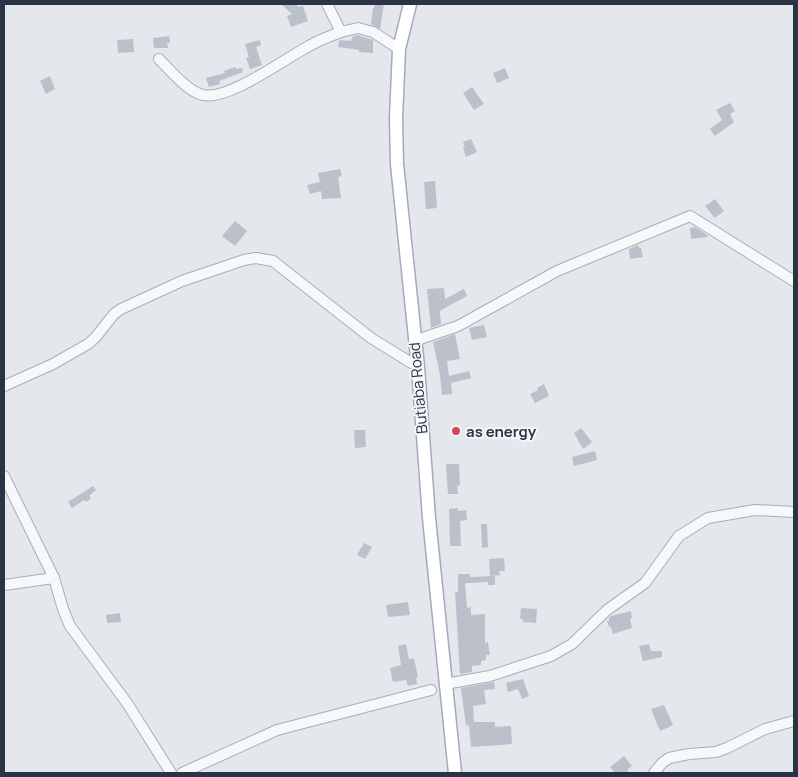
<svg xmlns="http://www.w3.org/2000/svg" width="798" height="777" viewBox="0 0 798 777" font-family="Manrope,sans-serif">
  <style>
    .building { fill: #bbc0ca }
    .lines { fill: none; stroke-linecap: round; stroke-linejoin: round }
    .minor-casing { stroke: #a9aeb7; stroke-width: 12 }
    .major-casing { stroke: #a3abb8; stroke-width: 15 }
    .minor { stroke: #f7f8fa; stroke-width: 10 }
    .major { stroke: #fff; stroke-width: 12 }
    .poi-dot { fill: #d1495b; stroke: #f4f6f9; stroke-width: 2 }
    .labels { text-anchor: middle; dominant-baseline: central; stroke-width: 4; stroke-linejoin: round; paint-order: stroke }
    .street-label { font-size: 15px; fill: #2b3445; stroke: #f4f6f9 }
    .poi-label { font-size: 15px; font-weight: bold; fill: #2b3445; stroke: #f4f6f9; text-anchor: start }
  </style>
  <rect width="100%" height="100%" fill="#e4e7ec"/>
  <g class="building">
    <path d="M281 4H295L299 7 303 6 308 21 291 27 287 16 292 14Z"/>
    <path d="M375 4H384L380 29 371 24 373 8H374Z"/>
    <path d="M357 35 373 40V53L359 52V50L338 47 339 40 351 41 352 37Z"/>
    <path d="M169 36 170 43H167L168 48H154L153 38Z"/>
    <path d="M133 39 134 52 118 53 117 40Z"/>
    <path d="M260 40 261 45 256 47 262 65 250 69 246 58 249 57 245 44Z"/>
    <path d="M235 67 236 69 242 68 243 72 219 81 220 84 209 87 206 78 225 73 224 71Z"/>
    <path d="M505 68 509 78 497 83 493 73Z"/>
    <path d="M50 76 55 89 46 94 40 81Z"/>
    <path d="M472 87 484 104 474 110 463 93Z"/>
    <path d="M730 103 735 111 730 114 734 122 715 136 710 129 722 120 716 110Z"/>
    <path d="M471 139 477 152 466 157 463 148 465 147 463 142Z"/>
    <path d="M340 169 342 176 338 177 341 198 322 199 321 191 310 194 307 185 320 182 318 173Z"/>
    <path d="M435 181 437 208 426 209 424 182Z"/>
    <path d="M715 199 724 211 715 218 705 206Z"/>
    <path d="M235 221 247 231 235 246 222 236Z"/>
    <path d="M695 227 707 235 708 237 691 239 690 228Z"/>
    <path d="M638 245 639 248H641L643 257 630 259 629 249Z"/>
    <path d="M444 288 445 299 464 289 467 296 441 310 440 312 441 324 431 328 427 289Z"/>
    <path d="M484 325 487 337 472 340 469 328Z"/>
    <path d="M455 334 460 359 447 361 449 376 469 371 471 378 451 383 452 394 442 395 440 375 433 342Z"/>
    <path d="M544 384 549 396 535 403 530 394 538 390 537 388Z"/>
    <path d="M581 428 592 442 583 449 574 433Z"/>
    <path d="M354 430H365L366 447 355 448Z"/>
    <path d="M595 451 597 460 574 466 572 457Z"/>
    <path d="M446 464H459L460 485 457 486 458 494H448Z"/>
    <path d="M93 486 96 490 89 496 91 498 86 502 84 500 72 508 68 502Z"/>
    <path d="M458 508V511L466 510 467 520 460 521 461 546H450L449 509Z"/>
    <path d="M481 524H487L488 547 482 548Z"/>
    <path d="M364 543 372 547 365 559 357 555Z"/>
    <path d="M504 558 505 571H499L500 575 490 576 489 559Z"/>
    <path d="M458 574H470V583H465L467 608 471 607V615L485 614V643L488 642 490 655H486V660L481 661V665L472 666V672L460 674 455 592H458Z"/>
    <path d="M495 576V585H488V582L470 583V577Z"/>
    <path d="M408 602 410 615 388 617 386 605Z"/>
    <path d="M521 608 537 609 536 623 523 622V619H520Z"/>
    <path d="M631 611 632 618H630L632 628 613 634 611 627H609L607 621H609V618L611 616Z"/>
    <path d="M120 613 121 622 107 623 106 615Z"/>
    <path d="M406 644 409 659 414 658 418 677 416 678 417 684 408 686 406 680 393 682 390 668 401 665 398 646Z"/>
    <path d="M649 644 651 651H662V657L643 661 639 646Z"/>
    <path d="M523 679 529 696 522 699 518 689 508 692 506 683Z"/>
    <path d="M494 682 495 689 484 690 486 704 473 706 474 722H495V727L511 726 512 744 471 747 469 725 466 726 461 688Z"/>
    <path d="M664 705 673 725 660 731 651 709Z"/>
    <path d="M624 756 632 766 627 770 629 773H615L610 767Z"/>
  </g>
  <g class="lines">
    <defs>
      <g id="minor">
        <path d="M327 4 341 32 358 28 373 32 399 49"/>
        <path d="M159 59C170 70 188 92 203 95 228 101 286 58 309 46 319 40 330 36 341 32"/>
        <path d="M414 341 458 326 557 271 690 216 794 281"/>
        <path d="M4 386 53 364 88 344 95 338 114 314 121 309 182 281 244 260 256 258 273 261 371 338 418 367"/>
        <path d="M4 476 54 578 63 609 70 626 127 703 171 773"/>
        <path d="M4 585 54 578"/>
        <path d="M445 684 490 676 551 656 572 644 607 610 645 583 679 536 708 518 755 510 794 512"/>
        <path d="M182 773 277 730 431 690"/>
        <path d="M654 773 662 763 669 758 689 754 716 752 727 748 765 729 794 721"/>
      </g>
      <path id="major" d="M410 4 399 49 396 118 397 164 418 367 429 518 455 773"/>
    </defs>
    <use href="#minor" class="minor-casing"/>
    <use href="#major" class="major-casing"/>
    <use href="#minor" class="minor"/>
    <use href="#major" class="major"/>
  </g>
  <circle class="poi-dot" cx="456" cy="431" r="5"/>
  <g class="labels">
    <g class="street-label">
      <text transform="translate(418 388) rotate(-95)">Butiaba Road</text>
    </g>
    <g class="poi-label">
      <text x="466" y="431">as energy</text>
    </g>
  </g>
  <rect width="798" height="777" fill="none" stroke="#2b3445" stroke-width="10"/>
</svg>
